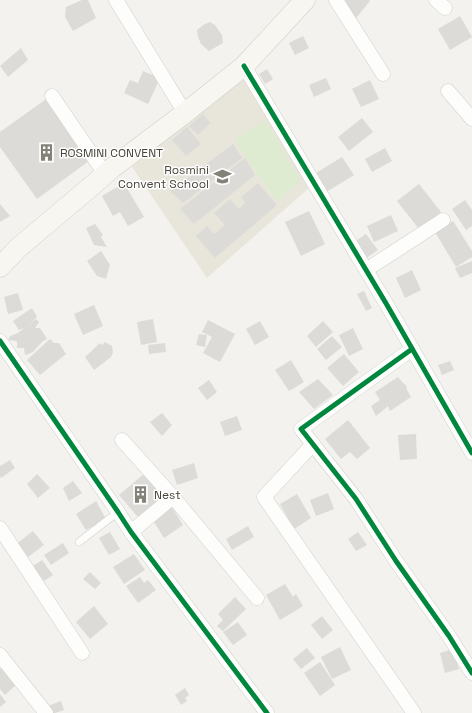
<svg xmlns="http://www.w3.org/2000/svg" width="472" height="713" viewBox="0 0 472 713" font-family="'Space Grotesk',sans-serif">
  <style>
    .education { fill: #e8e6db }
    .green { fill: #deebd1 }
    .building { fill: #dcdbd7 }
    .lines { fill: none; stroke-linecap: round; stroke-linejoin: round }
    .service-casing { stroke: #d1d0cc; stroke-width: 8 }
    .minor-casing { stroke: #d1d0cc; stroke-width: 15 }
    .secondary-casing { stroke: #d1cfc6; stroke-width: 21 }
    .service { stroke: #fdfdfc; stroke-width: 7 }
    .minor { stroke: #fdfdfc; stroke-width: 14 }
    .secondary { stroke: #f7f6f1; stroke-width: 20 }
    .cycleway-casing { stroke: #fff; stroke-width: 8 }
    .cycleway { stroke: #00873e; stroke-width: 5 }
    .labels { text-anchor: middle; dominant-baseline: central; stroke-width: 3; stroke-linejoin: round; paint-order: stroke }
    .poi-label { font-size: 12px; fill: #49443a; stroke: #fff; text-anchor: start }
  </style>
  <rect width="100%" height="100%" fill="#f3f2ee"/>
  <path class="education" d="M244 72 310 187 207 278 132 167Z"/>
  <path class="green" d="M265 120 301 180 277 202 234 140Z"/>
  <g class="building">
    <path d="M82 0H88L96 18 73 31 65 17 66 7Z"/>
    <path d="M341 0H369L370 1 356 18Z"/>
    <path d="M460 16 472 37 450 50 438 29Z"/>
    <path d="M210 22 215 25 219 31 222 35 223 43 209 51 201 44 198 37 197 30 203 25Z"/>
    <path d="M303 36 309 48 295 55 289 43Z"/>
    <path d="M21 48 28 60 8 77 0 66Z"/>
    <path d="M267 69 273 79 265 84 259 74Z"/>
    <path d="M143 71 160 78 148 104 124 93 130 80 138 83Z"/>
    <path d="M326 78 331 89 314 97 309 85Z"/>
    <path d="M370 80 379 99 361 107 352 89Z"/>
    <path d="M49 97 93 158 37 199 0 147V132Z"/>
    <path d="M203 114 210 123 198 135 189 126Z"/>
    <path d="M362 118 373 132 349 151 338 137Z"/>
    <path d="M187 127 201 144 186 156 172 140Z"/>
    <path d="M233 144 242 158 183 203 170 191Z"/>
    <path d="M385 148 392 161 372 172 365 159Z"/>
    <path d="M342 157 354 175 323 194 311 176Z"/>
    <path d="M245 158 255 175 194 224 180 209Z"/>
    <path d="M124 183 144 217 128 226 120 212 113 216 102 196Z"/>
    <path d="M258 183 277 205 215 258 196 236 207 226 214 234 225 225 214 213 230 199 239 209 245 203 241 197Z"/>
    <path d="M419 184 441 212 419 229 397 201Z"/>
    <path d="M465 200 472 210V226L466 230 452 209Z"/>
    <path d="M0 204 10 216 0 222Z"/>
    <path d="M309 211 325 244 301 256 285 222Z"/>
    <path d="M391 215 398 231 374 242 367 226Z"/>
    <path d="M453 221 472 251V257L456 267 435 232Z"/>
    <path d="M95 224 103 235 101 237 107 247 94 245 86 228Z"/>
    <path d="M366 234 378 250 365 259 354 242Z"/>
    <path d="M101 251 110 265 106 279 97 276 87 261Z"/>
    <path d="M472 261V273L460 278 455 268Z"/>
    <path d="M412 270 421 290 405 298 396 278Z"/>
    <path d="M364 291 372 308 366 311 357 294Z"/>
    <path d="M18 293 23 310 8 314 4 297Z"/>
    <path d="M94 305 103 326 83 335 74 314Z"/>
    <path d="M32 308 37 317 25 328 19 330 13 321Z"/>
    <path d="M36 319 39 322 35 328H40L47 339 43 341 33 352 25 355 24 348H17V341L8 340 10 336 18 333Z"/>
    <path d="M153 319 157 342 141 345 137 322Z"/>
    <path d="M208 320 235 334 220 362 203 353 212 337 202 332Z"/>
    <path d="M260 321 269 337 255 345 246 329Z"/>
    <path d="M323 321 333 332 316 347 307 336Z"/>
    <path d="M353 328 363 349 349 356 339 335Z"/>
    <path d="M199 334 207 335 205 347 196 345Z"/>
    <path d="M332 336 342 347 326 360 317 349Z"/>
    <path d="M50 339 54 343H59L66 354 40 375 27 360Z"/>
    <path d="M105 342 112 346 113 352 111 357 94 370 85 357 100 343 102 345Z"/>
    <path d="M165 343 166 352 149 354 148 345Z"/>
    <path d="M344 354 359 372 343 386 327 368Z"/>
    <path d="M291 360 304 382 289 391 275 370Z"/>
    <path d="M450 361 454 370 442 375 438 365Z"/>
    <path d="M398 377 403 383 406 385 407 390 411 397 390 411 388 406 376 416 371 406 380 400 375 392Z"/>
    <path d="M318 379 333 395 314 409 299 392Z"/>
    <path d="M209 380 217 392 207 400 198 388Z"/>
    <path d="M162 413 172 425 162 436 150 422Z"/>
    <path d="M237 416 242 430 225 436 220 422Z"/>
    <path d="M348 420 370 448 357 459 350 452 341 459 325 439Z"/>
    <path d="M416 434 417 459 400 460 398 435Z"/>
    <path d="M10 460 15 468 1 478 0 476V466Z"/>
    <path d="M194 463 198 478 177 485 172 470Z"/>
    <path d="M37 474 50 488 38 498 27 484Z"/>
    <path d="M144 474 163 496 138 517 119 495Z"/>
    <path d="M73 481 82 493 69 501 63 488Z"/>
    <path d="M328 493 334 509 316 516 310 500Z"/>
    <path d="M297 494 311 518 294 529 280 504Z"/>
    <path d="M96 501 106 519 86 530 76 514Z"/>
    <path d="M170 504 183 525 164 538 151 517Z"/>
    <path d="M248 526 254 537 232 550 226 539Z"/>
    <path d="M33 531 44 545 28 557 21 548 15 545Z"/>
    <path d="M110 532 120 549 109 555 99 538Z"/>
    <path d="M358 532 367 545 356 551 348 539Z"/>
    <path d="M63 543 69 553 51 565 44 555Z"/>
    <path d="M134 554 145 570 124 584 113 567Z"/>
    <path d="M42 560 53 575 44 581 33 566Z"/>
    <path d="M90 572 101 583 95 589 83 579Z"/>
    <path d="M140 577 144 583 148 580 156 590 138 603 126 586Z"/>
    <path d="M285 584 293 597 296 594 303 606 280 620 266 595Z"/>
    <path d="M235 597 246 609 223 631 217 626 223 620 218 614Z"/>
    <path d="M94 606 108 624 90 639 76 622Z"/>
    <path d="M322 616 333 630 322 639 311 625Z"/>
    <path d="M238 622 247 635 233 645 223 632Z"/>
    <path d="M340 647 351 670 332 679 321 657Z"/>
    <path d="M307 648 315 658 301 669 293 659Z"/>
    <path d="M453 649 459 669 445 673 440 653Z"/>
    <path d="M320 662 335 685 320 696 304 673Z"/>
    <path d="M1 668 16 685 5 695 0 689V669Z"/>
    <path d="M185 688 189 695 185 698 187 701 181 705 175 695Z"/>
    <path d="M0 694 6 702 0 707Z"/>
    <path d="M61 701 64 710 55 713H51L48 706Z"/>
  </g>
  <g class="lines">
    <defs>
      <path id="service" d="M79 542 118 512"/>
      <g id="minor">
        <path d="M116 0 185 113"/>
        <path d="M336 0 383 74"/>
        <path d="M436 0 445 8"/>
        <path d="M244 66 387 305 472 453"/>
        <path d="M448 91 472 119"/>
        <path d="M52 96 105 174"/>
        <path d="M366 270 443 220"/>
        <path d="M0 341 118 512 131 532 267 713"/>
        <path d="M412 349 301 429 356 499 396 561 449 636 472 673"/>
        <path d="M122 440 173 497 131 532"/>
        <path d="M313 444 264 497 414 713"/>
        <path d="M173 497 257 598"/>
        <path d="M0 528 82 653"/>
        <path d="M0 655 46 713"/>
      </g>
      <path id="secondary" d="M0 267 18 248 94 184 112 168 185 113 244 66 305 0"/>
    </defs>
    <use href="#service" class="service-casing"/>
    <use href="#minor" class="minor-casing"/>
    <use href="#secondary" class="secondary-casing"/>
    <use href="#service" class="service"/>
    <use href="#minor" class="minor"/>
    <use href="#secondary" class="secondary"/>
    <defs>
      <g id="cycleway">
        <path d="M244 66 387 305 472 453"/>
        <path d="M0 341 118 512 131 532 267 713"/>
        <path d="M412 349 301 429 356 499 396 561 449 636 472 673"/>
      </g>
    </defs>
    <use href="#cycleway" class="cycleway-casing"/>
    <use href="#cycleway" class="cycleway"/>
  </g>
  <defs>
    <symbol id="building-bare" viewBox="-9 -9 18 18"><path d="M-4-6H4V6H1V3H-1V6H-4ZM-2.5-4.3h1.7v1.8h-1.7ZM.8-4.3h1.7v1.8H.8ZM-2.5-1h1.7V.8h-1.7ZM.8-1h1.7V.8H.8Z" fill="#848179" stroke="#fff" stroke-width="2.5" paint-order="stroke"/></symbol>
    <symbol id="school-bare" viewBox="-9 -9 18 18"><path d="M0-5L7-2L0 1L-7-2ZM-4 1L0 2.5L4 1V4Q0 6-4 4Z" fill="#848179" stroke="#fff" stroke-width="2.5" paint-order="stroke"/></symbol>
  </defs>
  <g fill-rule="evenodd">
    <use href="#building-bare" x="34" y="140" width="25" height="25"/>
    <use href="#school-bare" x="210" y="164" width="25" height="25"/>
    <use href="#building-bare" x="128" y="482" width="25" height="25"/>
  </g>
  <g class="labels">
    <g class="poi-label">
      <text x="60" y="153">ROSMINI CONVENT</text>
      <text x="209" y="170" text-anchor="end">Rosmini<tspan x="209" dy="14">Convent School</tspan></text>
      <text x="154" y="495">Nest</text>
    </g>
  </g>
</svg>
